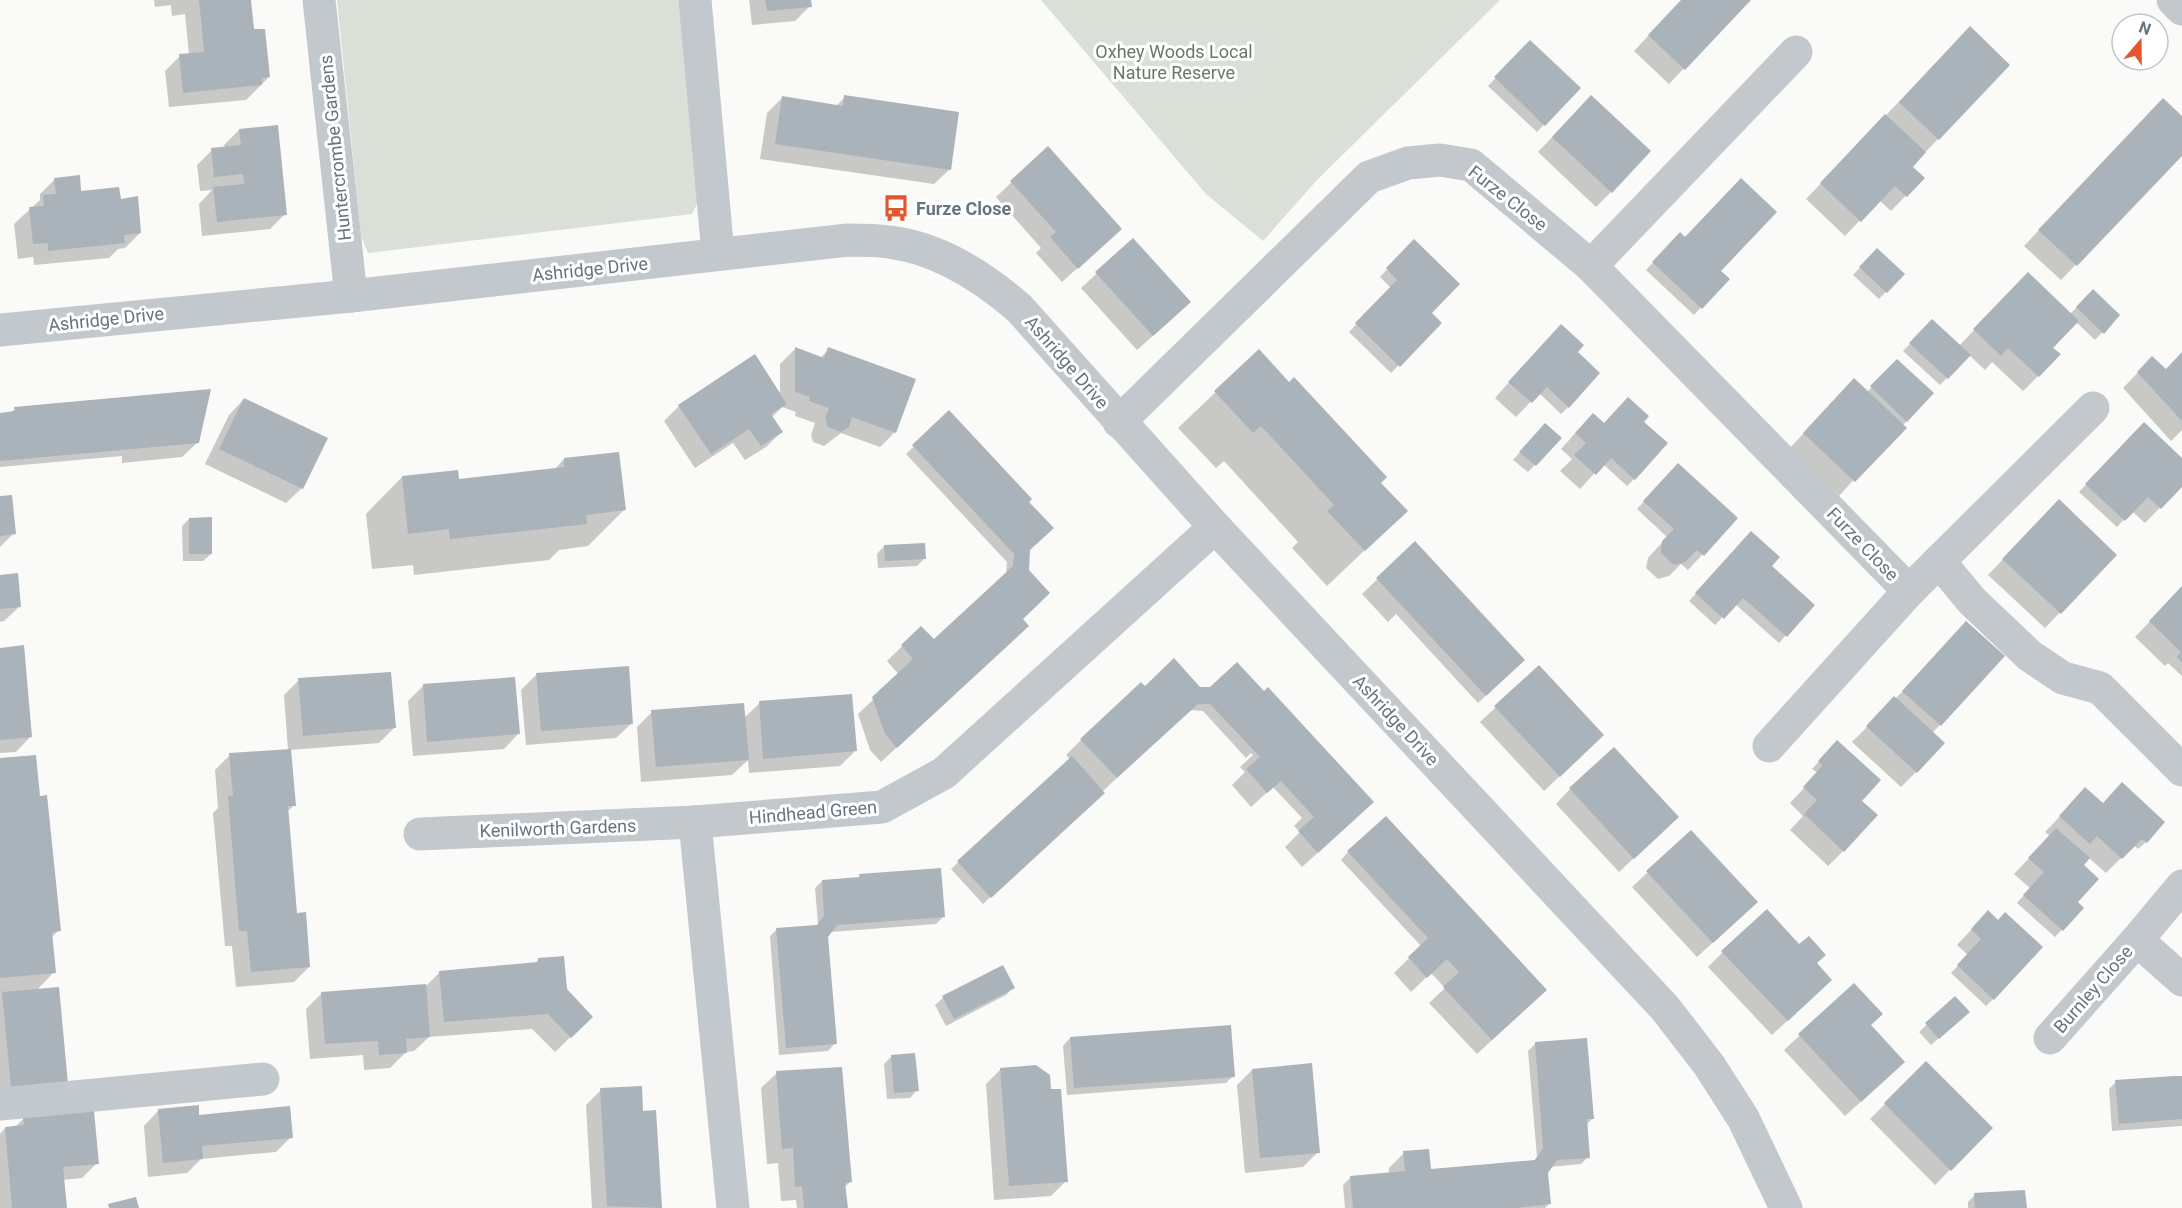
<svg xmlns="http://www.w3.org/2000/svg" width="2182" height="1208" viewBox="0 0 2182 1208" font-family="Roboto,sans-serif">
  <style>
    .green { fill: #dadfd7 }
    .shadow { fill: #0003 }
    .building { fill: #aab3b9 }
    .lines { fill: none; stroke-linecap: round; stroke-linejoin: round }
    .minor { stroke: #c3c8cc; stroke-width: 33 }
    .labels { text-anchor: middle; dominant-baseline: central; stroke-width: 6; stroke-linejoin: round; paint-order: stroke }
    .park-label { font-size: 18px; fill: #687a64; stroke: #fff }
    .street-label { font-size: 18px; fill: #657683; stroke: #fff }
    .poi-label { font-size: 18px; font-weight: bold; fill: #657683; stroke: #fff; text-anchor: start }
  </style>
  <rect width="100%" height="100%" fill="#fafaf8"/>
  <g class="green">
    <path d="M337 0H682L699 200 692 214 368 253 361 236Z"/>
    <path d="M1041 0H1500L1317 180 1263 241 1206 194Z"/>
  </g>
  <g class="shadow">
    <path d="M154 0H249L253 31 269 77 246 100 169 107 165 71 180 56 189 55 185 14 172 16 171 5 155 7Z"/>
    <path d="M749 0H810V6L795 21 752 25Z"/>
    <path d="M1682 0H1749L1669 84 1634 51Z"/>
    <path d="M1530 42 1579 88 1537 132 1488 86Z"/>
    <path d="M1955 43 1938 139 1911 167 1923 178 1891 211 1879 200 1845 236 1806 199Z"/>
    <path d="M845 97 950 169 934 184 760 159 767 113 782 98 836 106Z"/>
    <path d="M1576 112 1611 192 1596 207 1538 152Z"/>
    <path d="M2148 115 2182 118V154L2061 280 2024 246Z"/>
    <path d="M239 130 285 214 270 229 202 236 199 204 212 190 200 191 197 165 212 150 225 148 224 145Z"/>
    <path d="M1048 148 1105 243 1062 282 1036 253 1041 248 996 197Z"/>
    <path d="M55 179 80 193 119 200 140 233 125 248 118 249 109 258 34 265 33 257 18 259 14 224 40 200V194Z"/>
    <path d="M1680 234 1727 279 1694 315 1646 270Z"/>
    <path d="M1133 240 1174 317 1137 350 1081 288Z"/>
    <path d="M1414 241 1430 313 1440 323 1391 373 1349 332 1391 288 1380 277Z"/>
    <path d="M1877 250 1903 274 1879 299 1853 275Z"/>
    <path d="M2013 289 2070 314 2093 291 2118 316 2095 340 2076 322 2051 348 2038 376 2023 391 1992 362 1985 370 1969 355 1940 385 1903 351 1932 321 1959 346Z"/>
    <path d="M1546 341 1576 352 1568 407 1561 414 1539 393 1516 417 1495 398Z"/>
    <path d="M795 349 820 358 829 349 895 432 880 447 841 433 824 446 813 442 811 435 815 423 795 416 796 412 782 407 771 418 781 432 766 447 745 460 733 443 695 468 664 421 679 406 780 396V364Z"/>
    <path d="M1259 351 1406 511 1327 586 1292 548 1298 542 1224 461 1216 468 1178 428Z"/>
    <path d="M2182 353V430L2171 441 2123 388 2152 358 2166 370Z"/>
    <path d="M1897 361 1932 393 1839 496 1789 449 1839 395 1867 392Z"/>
    <path d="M244 399 302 488 286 503 205 464 229 415Z"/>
    <path d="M15 409 198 442 182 457 122 463V456L0 467V414L10 413Z"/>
    <path d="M949 413 1027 502 1029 550 1021 619 954 694 881 762 870 750 858 714 899 675 887 661 921 628 934 642 1006 575 1007 562 906 454Z"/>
    <path d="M1578 430 1634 431V479L1627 486 1603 464 1580 489 1560 471 1572 459 1561 449Z"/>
    <path d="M1538 432 1560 438 1528 472 1513 460Z"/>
    <path d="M2129 439 2182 460V485L2145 523 2132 511 2117 527 2079 492Z"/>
    <path d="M564 459 624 510 588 546 559 550 549 560 414 575 413 565 372 569 366 514 402 477 457 481 554 470Z"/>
    <path d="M1671 472 1736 518 1688 570 1681 564 1669 576 1658 579 1646 568 1648 558 1667 537 1637 509Z"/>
    <path d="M0 498 14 533 0 547Z"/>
    <path d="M2044 516 2115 555 2045 628 1988 575Z"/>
    <path d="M189 519 211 554 203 561H183L182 526Z"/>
    <path d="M1744 541 1813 605 1779 643 1735 604 1715 625 1689 601Z"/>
    <path d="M1415 543 1516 667 1478 703 1396 614 1388 622 1362 594Z"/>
    <path d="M884 546 924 559 917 566 878 568 877 554Z"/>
    <path d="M0 576 20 606 4 621 0 622Z"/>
    <path d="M2182 588V676L2168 663 2165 666 2135 637Z"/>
    <path d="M0 649 31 736 16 752 0 753Z"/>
    <path d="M1539 667 1587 750 1544 791 1480 722Z"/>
    <path d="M536 675 632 723 616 738 526 745 521 690Z"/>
    <path d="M299 680 394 728 379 743 290 750 294 805 287 812 295 915 309 967 294 982 236 987 232 946H225L213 813 218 808 215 770 230 755 288 750 284 695Z"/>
    <path d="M1914 680 1940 725 1932 733 1916 772 1901 787 1852 742Z"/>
    <path d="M423 686 519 733 504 749 413 756 408 701Z"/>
    <path d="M1144 688H1200L1357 817 1302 867 1285 847 1300 832 1294 826 1302 818 1273 787 1251 807 1232 785 1245 772 1240 767 1253 755 1251 753 1246 758 1203 711 1189 710 983 904 951 869 1070 759 1066 755 1081 740Z"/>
    <path d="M760 703 855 751 840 766 749 773 748 760 732 775 641 782 637 727 652 712 744 718Z"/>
    <path d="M1830 749 1860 801 1843 851 1828 866 1790 830 1803 816 1790 803 1818 773 1812 769Z"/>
    <path d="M0 759 38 797 59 930 51 938 54 972 36 991 66 1083 0 1103Z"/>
    <path d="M1570 789 1662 832 1619 872 1556 804Z"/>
    <path d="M2086 789 2146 842 2138 849 2134 845 2106 873 2088 857 2082 865 2076 902 2082 908 2055 937 2017 903 2030 888 2014 874 2050 836 2045 832Z"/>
    <path d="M1691 832 1741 917 1697 957 1632 887Z"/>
    <path d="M1348 852 1530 1005 1477 1054 1429 1003 1445 988 1431 973 1411 992 1394 973 1421 946 1341 860Z"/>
    <path d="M860 875 944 916 936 924 831 932 827 937 835 1043 828 1051 779 1055 770 936 777 929 816 926 818 924 815 888 822 881 857 879Z"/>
    <path d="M1988 912 1993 999 1986 1006 1951 973 1968 955 1957 945Z"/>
    <path d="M1723 952 1815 964V995L1772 1035 1708 967Z"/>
    <path d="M538 960 591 1017 555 1052 532 1029 429 1037 414 1051 406 1052 390 1068 364 1070 363 1055 310 1059 306 1009 321 994 427 985 440 972 534 964Z"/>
    <path d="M1002 967 1013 988 1006 995 946 1026 935 1005 943 998Z"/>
    <path d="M1854 985 1888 1077 1845 1116 1784 1050Z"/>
    <path d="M1955 998 1960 1019 1931 1045 1919 1032Z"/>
    <path d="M1070 1038 1233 1076 1226 1083 1067 1095 1063 1046Z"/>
    <path d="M1535 1044 1593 1118 1586 1125 1588 1157 1581 1164 1550 1167 1546 1172 1549 1204 1545 1208H1345L1343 1185 1350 1178 1389 1174V1168L1404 1153 1430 1172 1533 1162 1537 1157 1528 1051Z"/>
    <path d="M892 1056 917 1090 910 1098 887 1099 884 1064Z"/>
    <path d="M1926 1063 1991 1128 1935 1185 1870 1119Z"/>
    <path d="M1001 1069 1066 1181 1051 1196 994 1200 986 1084Z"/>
    <path d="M1252 1070 1318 1152 1303 1167 1245 1173 1237 1085Z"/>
    <path d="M777 1073 850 1182 844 1188 846 1208H797L796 1200 781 1201 778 1163 767 1164 761 1088Z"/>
    <path d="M2182 1077V1126L2112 1131 2109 1089 2116 1082Z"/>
    <path d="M601 1090 642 1113 654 1112 661 1208H592L586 1105Z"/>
    <path d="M159 1110 198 1116 291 1137 276 1152 201 1159 187 1173 148 1177 144 1126Z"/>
    <path d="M24 1118 97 1163 82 1178 63 1180 66 1208H0V1134L5 1128 15 1127Z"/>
    <path d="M1975 1195 2025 1208H1968V1202Z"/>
  </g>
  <g class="building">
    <path d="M199 0H251L254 29H265L270 77 262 78V85L183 93 179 54 204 52Z"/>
    <path d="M765 0H811L812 7 767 11Z"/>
    <path d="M1681 0H1751L1685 70 1648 35Z"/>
    <path d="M1970 26 2010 65 1939 140 1899 102Z"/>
    <path d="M1530 40 1581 88 1545 126 1494 77Z"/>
    <path d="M844 95 959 112 951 170 775 144 782 96 843 106Z"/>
    <path d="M1591 95 1651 151 1612 193 1552 137Z"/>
    <path d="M2163 98 2182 116V156L2077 266 2038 230Z"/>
    <path d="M1885 114 1926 152 1913 167 1925 178 1907 197 1895 186 1861 222 1820 183Z"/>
    <path d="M278 125 287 215 217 222 213 187 244 184 243 174 214 177 211 148 241 145 239 129Z"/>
    <path d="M1048 146 1122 229 1078 269 1050 237 1056 232 1010 181Z"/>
    <path d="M80 175 81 191 119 187 121 199 138 196 141 233 124 235 125 243 87 247 48 251V243L33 244 29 207 44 206 43 195 56 194 54 178Z"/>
    <path d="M1741 178 1777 212 1721 271 1730 279 1702 309 1652 262 1680 232 1685 237Z"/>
    <path d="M1133 238 1191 302 1153 336 1095 272Z"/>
    <path d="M1414 239 1460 284 1432 313 1442 323 1400 367 1355 323 1397 280 1386 268Z"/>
    <path d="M1877 248 1905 274 1887 293 1859 267Z"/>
    <path d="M2028 272 2079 321 2053 348 2061 354 2039 377 2008 348 2001 356 1973 329Z"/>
    <path d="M2093 289 2120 315 2104 334 2076 307Z"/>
    <path d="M1932 319 1971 355 1948 379 1909 343Z"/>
    <path d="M1561 324 1584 345 1578 352 1600 373 1569 408 1547 387 1532 403 1508 382Z"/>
    <path d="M795 347 824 358 828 347 916 379 896 433 852 417 849 427 841 432 828 427 825 418 829 408 809 401 810 397 795 392Z"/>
    <path d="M1259 349 1289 382 1294 377 1387 477 1381 483 1408 511 1365 551 1327 511 1334 505 1261 426 1253 433 1214 391Z"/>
    <path d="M2182 352V421L2137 372 2152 356 2166 369Z"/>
    <path d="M755 354 787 404 771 414 783 432 761 446 749 429 711 454 678 405Z"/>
    <path d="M1897 359 1934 393 1907 422 1870 386Z"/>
    <path d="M1854 378 1907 428 1855 482 1803 433Z"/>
    <path d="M211 389 199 443 0 461V413L15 411 14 407Z"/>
    <path d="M1628 397 1649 416 1644 422 1668 443 1635 480 1611 458 1596 475 1574 455 1586 443 1575 433 1593 413 1604 423Z"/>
    <path d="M244 398 328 438 303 489 219 449Z"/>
    <path d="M949 410 1032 499 1029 502 1054 528 1030 550 1029 570 1050 593 1023 619 1029 626 897 748 885 734 872 697 913 659 901 645 921 626 934 639 1013 566 1014 554 912 445Z"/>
    <path d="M2144 422 2182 458V487L2161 509 2148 497 2125 521 2085 484Z"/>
    <path d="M1545 423 1562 438 1536 466 1519 452Z"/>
    <path d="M619 452 626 510 586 515 587 524 450 539 449 529 408 534 402 476 458 470 459 479 512 473 564 467V458Z"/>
    <path d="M1678 463 1738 518 1704 556 1697 550 1685 562 1674 565 1661 553 1662 541 1674 529 1643 501Z"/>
    <path d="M12 495 16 534 0 536V496Z"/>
    <path d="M2059 499 2117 555 2061 614 2002 559Z"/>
    <path d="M212 517V554H189V518Z"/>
    <path d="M1751 531 1780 557 1772 566 1815 605 1787 637 1743 598 1724 619 1695 593Z"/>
    <path d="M1415 541 1525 660 1486 696 1376 578Z"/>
    <path d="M925 543 926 559 885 561 884 545Z"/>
    <path d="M18 573 21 607 0 609V575Z"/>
    <path d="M2182 586V662L2177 657 2181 652 2149 621Z"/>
    <path d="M1966 621 2005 656 1941 726 1902 691Z"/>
    <path d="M24 645 32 737 0 740V648Z"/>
    <path d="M1174 658 1200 687H1210L1237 662 1264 691 1268 687 1374 802 1318 853 1298 831 1314 817 1281 781 1267 793 1246 769 1260 757 1210 704H1198L1117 778 1080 739 1141 682 1145 686Z"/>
    <path d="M1539 665 1604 735 1560 777 1494 706Z"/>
    <path d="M629 666 633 724 541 731 536 673Z"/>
    <path d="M391 672 396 728 303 736 298 678Z"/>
    <path d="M515 677 520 734 427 742 423 684Z"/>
    <path d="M852 694 857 751 763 759 759 701Z"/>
    <path d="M1894 696 1945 743 1917 773 1866 726Z"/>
    <path d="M744 703 749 760 656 767 651 710Z"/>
    <path d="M1837 740 1881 780 1862 801 1878 815 1844 852 1804 814 1817 800 1803 787 1823 765 1818 761Z"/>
    <path d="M1614 747 1679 817 1634 859 1569 788Z"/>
    <path d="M291 749 296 806H288L297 913 306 912 310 967 251 972 247 931H239L228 796H233L229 753Z"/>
    <path d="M36 755 40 796 47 795 61 931 52 932 56 973 0 978V758Z"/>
    <path d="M1072 756 1105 793 991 898 957 861Z"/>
    <path d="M2122 782 2165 822 2147 843 2142 839 2122 859 2097 836 2090 844 2059 816 2085 787 2103 803Z"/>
    <path d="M1386 816 1547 990 1492 1040 1443 987 1459 972 1447 959 1427 978 1408 957 1428 938 1347 851Z"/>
    <path d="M2056 828 2090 858 2084 865 2099 879 2078 902 2084 908 2063 931 2023 895 2044 872 2028 858Z"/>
    <path d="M1691 830 1758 902 1713 943 1646 871Z"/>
    <path d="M941 868 945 917 837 925 828 937 837 1044 786 1048 776 928 817 925 824 916 822 880 860 877 859 874Z"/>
    <path d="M1767 909 1799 944 1809 936 1826 955 1817 963 1832 980 1788 1021 1721 951Z"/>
    <path d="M1988 910 1998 920 2005 912 2043 947 1994 1000 1957 965 1981 939 1971 929Z"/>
    <path d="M564 956 567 989 593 1017 571 1038 548 1014 444 1022 439 971 538 962V958Z"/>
    <path d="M1003 965 1015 988 954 1019 942 996Z"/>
    <path d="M1854 983 1883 1014 1871 1025 1905 1062 1861 1102 1798 1034Z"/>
    <path d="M426 984 430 1037 406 1039 407 1053 379 1055 378 1041 325 1044 321 992Z"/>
    <path d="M59 987 68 1084 11 1089 2 992Z"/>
    <path d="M1955 996 1970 1012 1939 1039 1925 1023Z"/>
    <path d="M1231 1025 1235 1077 1074 1088 1070 1037Z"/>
    <path d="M1587 1038 1594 1119H1587L1590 1158 1557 1160 1548 1173 1551 1204 1515 1208H1353L1350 1176 1405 1171 1403 1151 1429 1149 1431 1169 1535 1160 1543 1148 1535 1042Z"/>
    <path d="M915 1053 919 1091 894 1093 891 1055Z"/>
    <path d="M1926 1061 1993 1128 1951 1171 1884 1103Z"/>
    <path d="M1312 1063 1320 1153 1260 1158 1252 1069Z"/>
    <path d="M1036 1065 1050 1075 1051 1089H1061L1068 1182 1009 1186 1000 1068Z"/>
    <path d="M842 1067 852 1182 845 1183 848 1208H804L802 1186 795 1187 793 1148 782 1149 776 1071Z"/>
    <path d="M2174 1076H2182V1119L2119 1124 2115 1080Z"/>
    <path d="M642 1086 643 1111 656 1110 662 1208 607 1206 600 1088Z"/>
    <path d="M199 1105V1115L290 1106 293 1138 202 1146 203 1159 163 1163 158 1109Z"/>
    <path d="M94 1111 99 1164 63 1167 67 1208H12L5 1127 24 1125 23 1117Z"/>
    <path d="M2025 1190 2027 1208H1975L1974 1193Z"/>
    <path d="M136 1197 139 1208H109L108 1204Z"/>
  </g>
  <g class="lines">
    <g class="minor">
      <path d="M319 0 351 296"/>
      <path d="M695 0 718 254"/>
      <path d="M2173 0 2182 9"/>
      <path d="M1591 266 1796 52"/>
      <path d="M0 330 351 296 848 240C861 240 875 240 889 242 939 248 982 276 1019 308L1215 527 1665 1008 1709 1065 1743 1118 1786 1208"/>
      <path d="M1119 422 1369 177 1408 163 1440 160 1471 165 1591 266 1909 591"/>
      <path d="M1939 561 1972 601 2030 656 2063 678 2100 688 2182 770"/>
      <path d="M1769 746 1909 591 2093 408"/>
      <path d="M420 834 695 822"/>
      <path d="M2137 940 2182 886"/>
      <path d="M2050 1038 2137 940 2182 980"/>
      <path d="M0 1104 263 1079"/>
      <path d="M733 1208 695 822 882 807 944 773 1215 527"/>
    </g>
  </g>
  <defs>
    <symbol id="bus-bare" viewBox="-9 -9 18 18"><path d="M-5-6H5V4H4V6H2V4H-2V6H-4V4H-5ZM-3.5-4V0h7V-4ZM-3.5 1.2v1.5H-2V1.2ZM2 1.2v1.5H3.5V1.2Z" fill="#e4572e" stroke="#fff" stroke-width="2.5" paint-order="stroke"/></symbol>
  </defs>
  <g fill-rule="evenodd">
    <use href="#bus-bare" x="877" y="189" width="38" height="38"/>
  </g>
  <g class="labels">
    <g class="park-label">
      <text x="1174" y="51">Oxhey Woods Local<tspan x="1174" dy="21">Nature Reserve</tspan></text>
    </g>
    <g class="street-label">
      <text transform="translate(335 148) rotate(-96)">Huntercrombe Gardens</text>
      <text transform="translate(1508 198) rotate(38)">Furze Close</text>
      <text transform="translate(590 269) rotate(-6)">Ashridge Drive</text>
      <text transform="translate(106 319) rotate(-6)">Ashridge Drive</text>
      <text transform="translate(1067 362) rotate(49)">Ashridge Drive</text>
      <text transform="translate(1863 544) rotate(46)">Furze Close</text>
      <text transform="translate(1396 720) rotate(47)">Ashridge Drive</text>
      <text transform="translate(813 812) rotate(-5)">Hindhead Green</text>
      <text transform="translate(558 828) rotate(-2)">Kenilworth Gardens</text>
      <text transform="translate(2093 989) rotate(-49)">Burnley Close</text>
    </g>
    <g class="poi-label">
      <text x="916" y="208">Furze Close</text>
    </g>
  </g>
  <g transform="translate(2140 42) rotate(20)"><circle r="28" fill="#ffffff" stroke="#c1c8cd" stroke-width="1.5"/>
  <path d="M0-4.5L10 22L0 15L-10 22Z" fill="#e4572e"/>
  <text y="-9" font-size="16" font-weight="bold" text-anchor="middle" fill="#657683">N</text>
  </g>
</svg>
